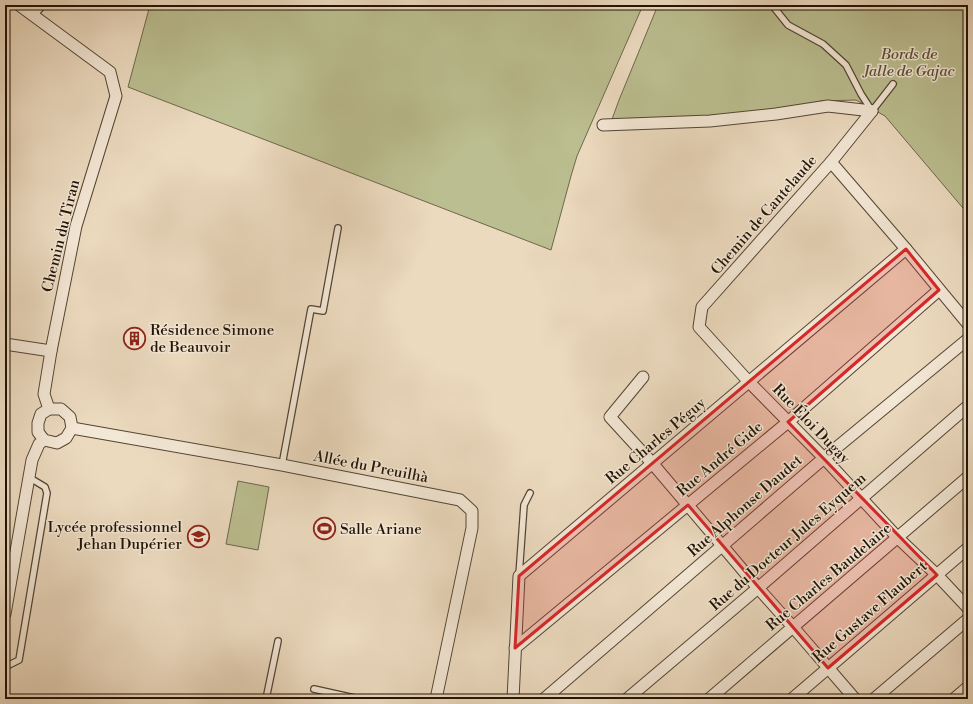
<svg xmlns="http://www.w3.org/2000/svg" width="973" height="704" viewBox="0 0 973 704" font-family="'Libre Bodoni',serif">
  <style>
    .green { fill: #bbbe90; stroke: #6e684a }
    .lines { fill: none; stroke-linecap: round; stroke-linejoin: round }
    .service-casing { stroke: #534534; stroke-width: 8 }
    .minor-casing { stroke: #534534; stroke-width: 13 }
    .service { stroke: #f3e7d5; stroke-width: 5.5 }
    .minor { stroke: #f3e7d5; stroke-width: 11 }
    .marked { fill: #d62828; fill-opacity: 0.2; stroke: #d62828; stroke-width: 3; stroke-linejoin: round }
    .labels { text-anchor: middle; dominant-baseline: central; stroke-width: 3; stroke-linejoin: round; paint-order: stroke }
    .park-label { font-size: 15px; font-style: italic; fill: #564f36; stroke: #f3e7d5 }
    .street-label { font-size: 15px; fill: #201305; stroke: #f3e7d5 }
    .poi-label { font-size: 15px; fill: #201305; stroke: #f3e7d5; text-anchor: start }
  </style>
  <rect width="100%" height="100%" fill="#ecdabf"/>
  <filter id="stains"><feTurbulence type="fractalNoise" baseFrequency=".005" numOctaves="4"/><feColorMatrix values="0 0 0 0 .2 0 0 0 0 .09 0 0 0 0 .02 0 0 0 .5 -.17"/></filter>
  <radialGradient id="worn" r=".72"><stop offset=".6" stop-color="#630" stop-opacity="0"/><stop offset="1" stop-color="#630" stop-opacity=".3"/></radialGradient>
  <g class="green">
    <path d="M150 5H643L577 156 571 176 551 250 128 87Z"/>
    <path d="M658 5H968V214L885 116 856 100 821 101 779 111 611 122 619 100Z"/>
    <path d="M238 481 269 487 258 550 226 544Z"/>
  </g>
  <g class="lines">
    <defs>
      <g id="service">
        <path d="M772 5 788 25 823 44 846 65 861 94 872 111 893 84"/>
        <path d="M34 16 43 5"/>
        <path d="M282 465 311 309 323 311 338 228"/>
        <path d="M519 575 524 505 530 493"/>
        <path d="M5 667 19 660 47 493 45 487 30 478"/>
        <path d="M314 689 359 699"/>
        <path d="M266 699 278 641"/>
      </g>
      <g id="minor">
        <path d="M19 5 110 72 116 96 76 226 51 351 44 394 49 409"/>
        <path d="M872 111 831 162 702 307 699 327 749 382 824 458 898 538 937 575 968 608"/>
        <path d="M603 125 710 121 776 114 828 106 872 111"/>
        <path d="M831 162 906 249 968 324"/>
        <path d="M5 344 51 351"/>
        <path d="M643 377 610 417 653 464 758 588 793 627 855 699"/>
        <path d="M49 409H61L70 417 72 428 66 438 57 443 44 440 38 432V423L41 414Z"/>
        <path d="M72 428 282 465 460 500 472 511V528L436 699"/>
        <path d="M5 614 32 460 39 444 44 440"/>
        <path d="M515 648 788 422 939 290"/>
        <path d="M513 699 519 576 906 249"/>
        <path d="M544 699 824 458 968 339"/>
        <path d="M627 699 758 588 968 406"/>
        <path d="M709 699 968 477"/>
        <path d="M792 699 968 548"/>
        <path d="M874 699 968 619"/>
        <path d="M954 699 968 687"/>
      </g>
    </defs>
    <use href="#service" class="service-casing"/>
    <use href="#minor" class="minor-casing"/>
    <use href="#service" class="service"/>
    <use href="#minor" class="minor"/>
  </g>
  <path class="marked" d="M906 249 939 290 788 422 937 575 828 668 688 505 515 648 519 576Z"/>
  <defs>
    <symbol id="building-ring" viewBox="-11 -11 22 22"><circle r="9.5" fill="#f3e7d5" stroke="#8f2418" stroke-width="1.5"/><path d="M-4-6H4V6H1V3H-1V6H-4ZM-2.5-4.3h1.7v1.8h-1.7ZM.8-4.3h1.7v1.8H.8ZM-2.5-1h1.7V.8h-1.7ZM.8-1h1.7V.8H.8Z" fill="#8f2418"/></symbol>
    <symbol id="stadium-ring" viewBox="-11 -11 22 22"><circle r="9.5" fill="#f3e7d5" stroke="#8f2418" stroke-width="1.5"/><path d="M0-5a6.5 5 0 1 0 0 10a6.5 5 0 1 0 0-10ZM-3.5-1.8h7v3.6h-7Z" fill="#8f2418"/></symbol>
    <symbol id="school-ring" viewBox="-11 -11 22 22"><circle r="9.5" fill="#f3e7d5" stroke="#8f2418" stroke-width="1.5"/><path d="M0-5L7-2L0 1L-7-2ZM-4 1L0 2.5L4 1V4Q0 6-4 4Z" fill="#8f2418"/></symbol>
  </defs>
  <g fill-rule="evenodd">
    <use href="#building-ring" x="122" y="326" width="25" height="25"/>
    <use href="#stadium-ring" x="312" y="516" width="25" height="25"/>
    <use href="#school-ring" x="186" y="524" width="25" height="25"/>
  </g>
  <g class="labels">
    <g class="park-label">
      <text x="909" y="54">Bords de<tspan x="909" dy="17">Jalle de Gajac</tspan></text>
    </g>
    <g class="street-label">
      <text transform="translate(764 215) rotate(-49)">Chemin de Cantelaude</text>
      <text transform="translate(61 236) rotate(-76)">Chemin du Tiran</text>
      <text transform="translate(811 424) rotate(46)">Rue Éloi Dugay</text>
      <text transform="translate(656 441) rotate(-40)">Rue Charles Péguy</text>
      <text transform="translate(720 459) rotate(-40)">Rue André Gide</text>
      <text transform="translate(371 467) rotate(11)">Allée du Preuilhà</text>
      <text transform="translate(745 506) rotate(-41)">Rue Alphonse Daudet</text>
      <text transform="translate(788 542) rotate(-41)">Rue du Docteur Jules Eyquem</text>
      <text transform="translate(829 577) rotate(-40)">Rue Charles Baudelaire</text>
      <text transform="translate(870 612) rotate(-41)">Rue Gustave Flaubert</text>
    </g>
    <g class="poi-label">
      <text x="150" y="330">Résidence Simone<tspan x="150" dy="17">de Beauvoir</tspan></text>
      <text x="182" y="527" text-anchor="end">Lycée professionnel<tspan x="182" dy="17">Jehan Dupérier</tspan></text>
      <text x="340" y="529">Salle Ariane</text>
    </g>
  </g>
  <rect width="973" height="704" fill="none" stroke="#ecdabf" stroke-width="20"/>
  <rect x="6" y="6" width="961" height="692" fill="none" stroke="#201305" stroke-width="2"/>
  <rect x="10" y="10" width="953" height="684" fill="none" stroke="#201305"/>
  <rect width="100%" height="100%" filter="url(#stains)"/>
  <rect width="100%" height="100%" fill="url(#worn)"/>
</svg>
